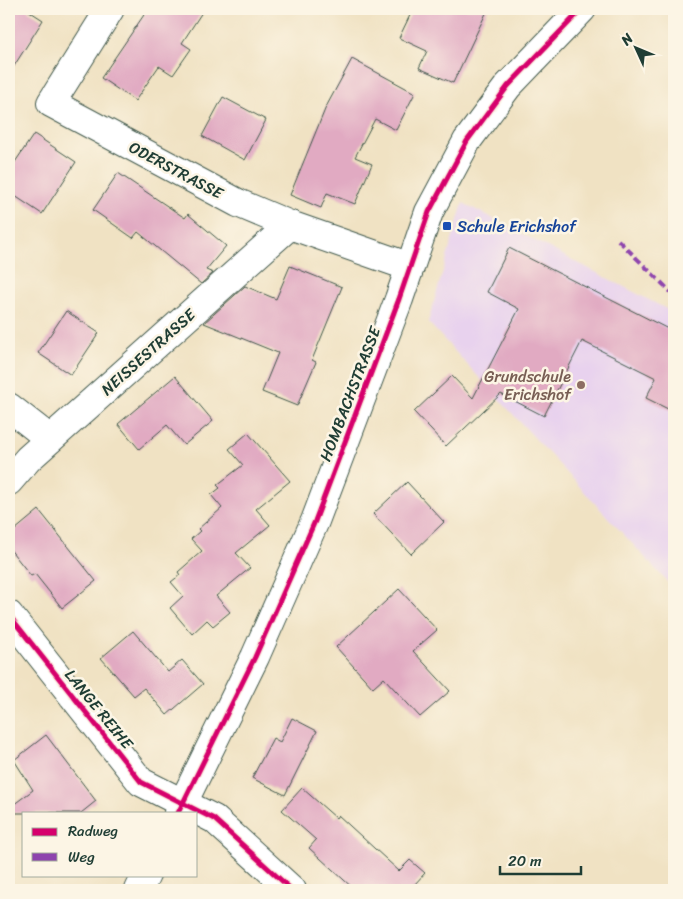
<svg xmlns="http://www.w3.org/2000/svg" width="683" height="899" viewBox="0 0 683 899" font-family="Sriracha,sans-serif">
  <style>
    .built { fill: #e8d2ee }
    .building { fill: #e1aac2 }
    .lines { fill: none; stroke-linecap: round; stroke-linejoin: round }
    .minor-casing { stroke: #3e5649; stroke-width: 30 }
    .minor { stroke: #fff; stroke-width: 28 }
    .quiet { stroke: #8e44ad; stroke-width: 4; stroke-dasharray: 8 4; stroke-linecap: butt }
    .cycleway-casing { stroke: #fcf5e5; stroke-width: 8 }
    .cycleway { stroke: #d6006c; stroke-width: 5 }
    .transit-dot { fill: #1a4fb4; stroke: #fcf5e5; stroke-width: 2 }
    .education-dot { fill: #8d6e63; stroke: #fcf5e5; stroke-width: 2 }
    .labels { text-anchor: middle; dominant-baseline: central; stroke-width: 5; stroke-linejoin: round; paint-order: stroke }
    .street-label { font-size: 16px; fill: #1f3d34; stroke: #fcf5e5 }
    .transit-label { font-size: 16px; fill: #164399; stroke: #fcf5e5; text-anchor: start }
    .education-label { font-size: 16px; fill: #785e54; stroke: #fcf5e5; text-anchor: end }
  </style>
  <rect width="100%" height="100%" fill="#fcf5e5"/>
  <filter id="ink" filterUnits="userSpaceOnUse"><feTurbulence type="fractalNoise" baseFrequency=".02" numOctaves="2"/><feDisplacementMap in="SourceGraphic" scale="10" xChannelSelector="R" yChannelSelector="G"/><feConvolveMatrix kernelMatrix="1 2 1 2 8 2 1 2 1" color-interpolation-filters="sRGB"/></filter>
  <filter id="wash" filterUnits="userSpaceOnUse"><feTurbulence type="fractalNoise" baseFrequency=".0096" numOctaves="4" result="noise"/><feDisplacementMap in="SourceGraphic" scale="20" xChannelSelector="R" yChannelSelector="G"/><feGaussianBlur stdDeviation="1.12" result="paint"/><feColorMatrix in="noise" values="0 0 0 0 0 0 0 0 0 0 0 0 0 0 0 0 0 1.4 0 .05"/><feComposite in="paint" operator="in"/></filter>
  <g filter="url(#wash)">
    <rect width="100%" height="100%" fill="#f0e2c3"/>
    <path class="built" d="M463 203 674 313V589L428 322Z"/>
    <g id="blocks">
      <g class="building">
        <path d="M9 9H26L43 20 9 74Z"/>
        <path d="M148 9H204L182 43 191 49 173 75 159 66 135 101 101 78Z"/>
        <path d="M413 9H488L453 83 419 68 427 51 399 38Z"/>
        <path d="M352 59 415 93 396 130 375 119 355 157 372 164 355 204 327 193 321 208 290 195 326 107Z"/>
        <path d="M223 97 266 120 245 160 202 136Z"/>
        <path d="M34 134 76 162 42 214 9 192V171Z"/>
        <path d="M118 173 185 218 188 214 226 246 206 270 213 273 201 284 138 232 133 238 93 210Z"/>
        <path d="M509 248 674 332V412L646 398 656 378 582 341 544 416 501 394 446 446 414 412 452 376 473 398 519 309 487 292Z"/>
        <path d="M290 266 342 287 312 360 316 362 297 406 262 392 278 353 204 323 245 286 276 299Z"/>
        <path d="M66 311 99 333 71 375 38 353Z"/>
        <path d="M175 376 213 421 184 445 167 425 139 449 118 424Z"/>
        <path d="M248 433 290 481 256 509 270 525 236 553 250 568 216 596 230 612 213 626 207 620 192 634 170 608 183 596 171 582 180 575 178 572 202 551 191 539 200 531 198 529 222 508 211 495 220 488 217 485 243 465 229 449Z"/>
        <path d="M407 482 444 522 411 554 373 514Z"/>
        <path d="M39 510 96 581 62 608 35 574 31 576 9 548V535Z"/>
        <path d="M399 589 437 630 413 651 450 691 420 717 384 678 373 688 336 647Z"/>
        <path d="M133 631 168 672 182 660 203 684 167 715 144 688 134 696 101 658Z"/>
        <path d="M292 718 317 731 285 795 252 778 273 738 280 742Z"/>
        <path d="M46 735 96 801 81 813H9V808L33 790 14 760Z"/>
        <path d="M302 788 336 818 338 815 399 871 410 860 425 873 414 885 420 890H355L309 848 316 840 282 810Z"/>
      </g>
    </g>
  </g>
  <g filter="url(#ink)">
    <use href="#blocks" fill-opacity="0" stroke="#3e5649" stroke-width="1"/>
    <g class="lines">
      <defs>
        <g id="minor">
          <path d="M110 9 51 103 238 203 290 225 410 267"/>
          <path d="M9 407 50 439"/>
          <path d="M9 481 28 459 290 225"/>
          <path d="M9 615 141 782 214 819 292 890"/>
          <path d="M178 813 255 657 315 521 399 299 429 212 467 141 508 86 582 9"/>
          <path d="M139 890 146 875"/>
        </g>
      </defs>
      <use href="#minor" class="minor-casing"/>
      <use href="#minor" class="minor"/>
      <path class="quiet" d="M618 240 674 295"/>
      <defs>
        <g id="cycleway">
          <path d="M9 615 141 782 214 819 292 890"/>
          <path d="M178 813 255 657 315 521 399 299 429 212 467 141 508 86 582 9"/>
        </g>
      </defs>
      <use href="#cycleway" class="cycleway-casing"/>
      <use href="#cycleway" class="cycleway"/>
    </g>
  </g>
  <rect class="transit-dot" x="442" y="221" width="10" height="10" rx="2.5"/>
  <circle class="education-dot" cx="581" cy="385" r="5"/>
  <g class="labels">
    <g class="street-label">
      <text transform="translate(176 170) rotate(28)">ODERSTRASSE</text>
      <text transform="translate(148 352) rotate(-42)">NEISSESTRASSE</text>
      <text transform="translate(350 394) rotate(-69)">HOMBACHSTRASSE</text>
      <text transform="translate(99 709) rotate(51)">LANGE REIHE</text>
    </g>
    <g class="transit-label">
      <text x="457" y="226">Schule Erichshof</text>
    </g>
    <g class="education-label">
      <text x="571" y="376">Grundschule<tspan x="571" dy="18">Erichshof</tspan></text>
    </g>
  </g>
  <rect width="683" height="899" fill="none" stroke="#fcf5e5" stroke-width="30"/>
  <rect x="22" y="812" width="175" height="65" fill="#fcf5e5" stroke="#a4ab9e"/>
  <rect x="32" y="828" width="25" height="8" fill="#d6006c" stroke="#a4ab9e"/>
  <text x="68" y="836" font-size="15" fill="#1f3d34">Radweg</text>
  <rect x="32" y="853" width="25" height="8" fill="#8e44ad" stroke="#a4ab9e"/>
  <text x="68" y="862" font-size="15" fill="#1f3d34">Weg</text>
  <g transform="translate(636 48) rotate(314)" stroke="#fcf5e5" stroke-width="4" paint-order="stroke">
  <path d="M0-4L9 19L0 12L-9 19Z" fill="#1f3d34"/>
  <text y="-8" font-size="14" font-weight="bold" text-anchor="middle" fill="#1f3d34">N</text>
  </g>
  <path d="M500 866v8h81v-8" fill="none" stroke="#1f3d34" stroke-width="2.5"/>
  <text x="508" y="866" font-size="15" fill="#1f3d34" stroke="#fcf5e5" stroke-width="4" paint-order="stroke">20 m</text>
</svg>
